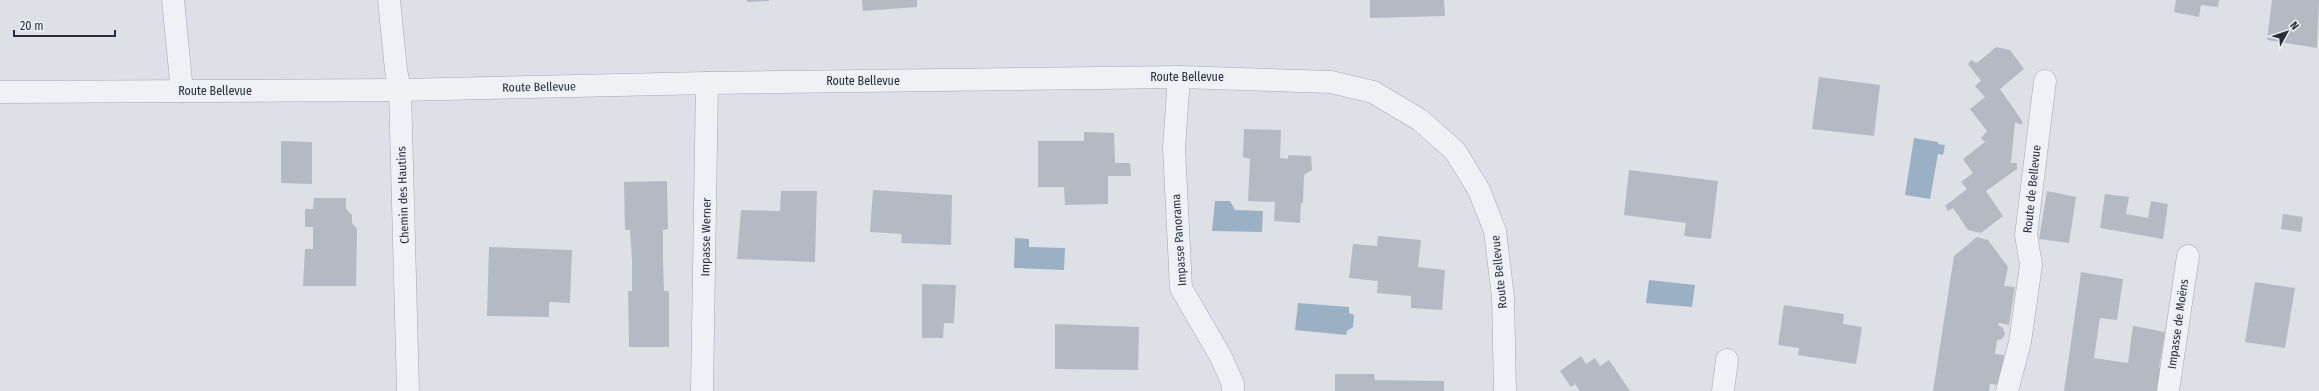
<svg xmlns="http://www.w3.org/2000/svg" width="2319" height="391" viewBox="0 0 2319 391" font-family="'Fira Sans Condensed',sans-serif">
  <style>
    .water { fill: #9ab0c4 }
    .building { fill: #b5bac2 }
    .lines { fill: none; stroke-linecap: round; stroke-linejoin: round }
    .minor-casing { stroke: #a3a8af; stroke-width: 23 }
    .minor { stroke: #eff1f4; stroke-width: 22 }
    .labels { text-anchor: middle; dominant-baseline: central; stroke-width: 4; stroke-linejoin: round; paint-order: stroke }
    .street-label { font-size: 12px; fill: #282f3b; stroke: #ecf0f4 }
  </style>
  <rect width="100%" height="100%" fill="#dde1e6"/>
  <g class="water">
    <path d="M1914 138 1938 142V144L1945 145 1943 155 1938 154 1930 199 1905 195Z"/>
    <path d="M1215 201H1230L1235 210 1263 211 1262 232 1212 231Z"/>
    <path d="M1015 238 1029 239V247L1065 248 1064 270 1014 268Z"/>
    <path d="M1649 280 1695 285 1692 307 1646 303Z"/>
    <path d="M1298 303 1349 307V313L1354 315 1353 327 1347 331 1346 335 1295 330Z"/>
  </g>
  <g class="building">
    <path d="M747 0H769V1L747 2Z"/>
    <path d="M862 0H917V7L863 11Z"/>
    <path d="M1370 0H1444L1445 16 1370 18Z"/>
    <path d="M2176 0H2219L2218 7 2201 5 2199 17 2174 12Z"/>
    <path d="M2272 0H2319L2317 48 2267 40Z"/>
    <path d="M1996 47 2010 50 2024 69 2000 89 2023 122 2021 125 2015 122 2011 163H2017V169L1986 191 2003 216 1981 233 1968 230 1953 208 1948 211 1945 206 1967 189 1961 182 1973 173 1963 159 1985 142 1981 138 1987 131 1970 109 1985 97 1975 86 1981 81 1968 64 1971 60 1977 63Z"/>
    <path d="M1819 77 1880 85 1874 136 1812 129Z"/>
    <path d="M1244 129 1281 130 1280 158 1288 159V155L1311 156 1312 170 1304 175 1303 203H1301L1300 223 1274 221 1275 202 1248 201 1250 159 1243 157Z"/>
    <path d="M1084 132 1114 133 1115 163H1130L1131 176H1108V204L1065 205 1064 187H1038V141H1084Z"/>
    <path d="M281 141 312 142V184L281 183Z"/>
    <path d="M1629 170 1718 181 1711 239 1684 236 1686 223 1624 215Z"/>
    <path d="M667 181 668 229 663 230V259L664 291H669V347H629L628 291H632V260L630 230H625L624 182Z"/>
    <path d="M873 190 952 195 951 245 901 243 902 234 870 232Z"/>
    <path d="M781 191H817L815 262 737 259 741 210 780 211Z"/>
    <path d="M2047 191 2076 197 2069 243 2039 239Z"/>
    <path d="M2105 194 2129 197 2126 214 2148 218 2151 201 2168 204 2163 239 2100 228Z"/>
    <path d="M314 198H346V209L352 215V223L357 229 356 286H303L305 249H313V227H305V209H313Z"/>
    <path d="M2283 214 2303 217 2301 232 2281 229Z"/>
    <path d="M1378 236 1421 240 1418 267 1445 270 1442 310 1411 308V296L1377 293 1378 281 1349 278 1353 244 1377 246Z"/>
    <path d="M1977 237 1988 240 2008 267 2004 286 2015 287 2009 325 1999 323 1998 325 2003 328 2005 334 2002 339 1997 340 1995 354 2004 355 2000 385 1990 384 1989 391H1933L1954 256Z"/>
    <path d="M489 247 572 250 570 303 549 302V317L487 316Z"/>
    <path d="M2081 272 2123 279 2117 320 2100 318 2094 358 2128 363 2133 326 2165 332 2159 368 2162 369 2158 391H2064Z"/>
    <path d="M2255 282 2295 288 2285 348 2245 342Z"/>
    <path d="M922 284 956 285 954 323H944L943 338H922Z"/>
    <path d="M1784 305 1844 314 1843 324 1862 327 1856 364 1798 355 1799 348 1778 345Z"/>
    <path d="M1055 324 1139 327 1138 370 1055 369Z"/>
    <path d="M1581 356 1586 364 1595 358 1600 366 1609 360 1630 391H1580L1575 384 1571 387 1560 371Z"/>
    <path d="M1335 374H1374L1375 380 1444 381V391H1335Z"/>
  </g>
  <g class="lines">
    <defs>
      <g id="minor">
        <path d="M173 0 182 91"/>
        <path d="M389 0 396 70 400 90 408 391"/>
        <path d="M1179 77 1174 148 1181 288 1221 357 1233 384V391"/>
        <path d="M0 92 400 90 707 83 1179 77 1331 82 1373 92 1420 120 1455 151 1479 190 1495 231 1503 297 1505 391"/>
        <path d="M702 391 707 83"/>
        <path d="M1723 391 1727 360"/>
        <path d="M2007 391 2020 342 2031 265 2026 235 2045 81"/>
        <path d="M2168 391 2188 256"/>
      </g>
    </defs>
    <use href="#minor" class="minor-casing"/>
    <use href="#minor" class="minor"/>
  </g>
  <g class="labels">
    <g class="street-label">
      <text x="1187" y="77">Route Bellevue</text>
      <text x="863" y="81">Route Bellevue</text>
      <text transform="translate(539 87) rotate(-1)">Route Bellevue</text>
      <text x="215" y="91">Route Bellevue</text>
      <text transform="translate(2032 189) rotate(-84)">Route de Bellevue</text>
      <text transform="translate(403 195) rotate(-92)">Chemin des Hautins</text>
      <text transform="translate(706 237) rotate(-89)">Impasse Werner</text>
      <text transform="translate(1179 240) rotate(-94)">Impasse Panorama</text>
      <text transform="translate(1499 272) rotate(-96)">Route Bellevue</text>
      <text transform="translate(2178 324) rotate(-82)">Impasse de Moëns</text>
    </g>
  </g>
  <g transform="translate(2287 32) rotate(50)" stroke="#ecf0f4" stroke-width="3" paint-order="stroke">
  <path d="M0-3L7 15L0 10L-7 15Z" fill="#282f3b"/>
  <text y="-6" font-size="11" font-weight="bold" text-anchor="middle" fill="#282f3b">N</text>
  </g>
  <path d="M14 30v6h101v-6" fill="none" stroke="#282f3b" stroke-width="2"/>
  <text x="20" y="30" font-size="12" fill="#282f3b" stroke="#ecf0f4" stroke-width="3" paint-order="stroke">20 m</text>
</svg>
